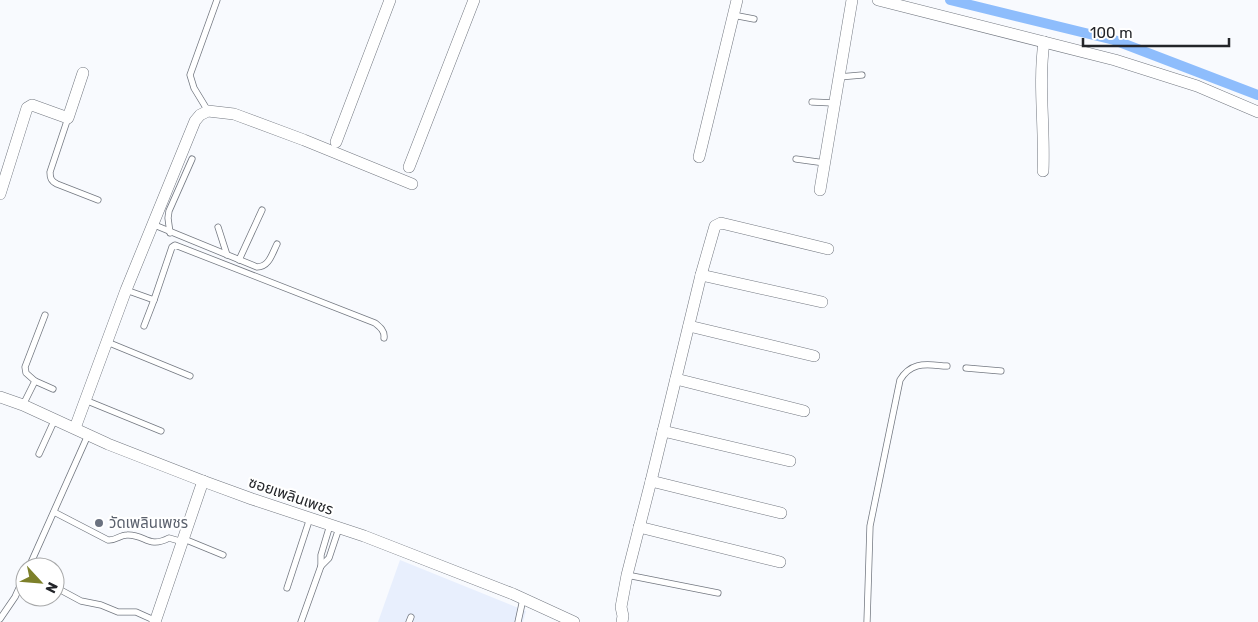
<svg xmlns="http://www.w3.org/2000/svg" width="1258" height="622" viewBox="0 0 1258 622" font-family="Rubik,'Noto Sans Thai',sans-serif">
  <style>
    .built { fill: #e8effd }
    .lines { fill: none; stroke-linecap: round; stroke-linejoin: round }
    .canal { stroke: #8ebdfc; stroke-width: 10 }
    .lane-casing { stroke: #737881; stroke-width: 7 }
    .street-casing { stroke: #737881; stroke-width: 12 }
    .lane { stroke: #fff; stroke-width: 5.5 }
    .street { stroke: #fff; stroke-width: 11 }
    .worship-dot { fill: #6b7280; stroke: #fff; stroke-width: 2 }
    .labels { text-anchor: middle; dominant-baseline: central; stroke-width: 4.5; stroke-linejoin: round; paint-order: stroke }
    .street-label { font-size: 15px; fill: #232529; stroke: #fff }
    .worship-label { font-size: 15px; fill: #5b616d; stroke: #fff; text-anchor: start }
  </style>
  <rect width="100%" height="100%" fill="#f8fafe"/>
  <path class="built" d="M400 560 526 611 523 622H378Z"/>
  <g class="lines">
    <path class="canal" d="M950 0 1114 40 1258 95"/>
    <defs>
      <g id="lane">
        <path d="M733 15 754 19"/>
        <path d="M839 77 862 75"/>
        <path d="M812 102 834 103"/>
        <path d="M208 111 194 88 190 75 217 0"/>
        <path d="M68 118 50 172C50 178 51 181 57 184L98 200"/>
        <path d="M796 159 825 163"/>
        <path d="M152 224 257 267C269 267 272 254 277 244"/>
        <path d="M218 227 227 255"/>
        <path d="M170 233 168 218 169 211 192 159"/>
        <path d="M239 260 262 210"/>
        <path d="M126 290 154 300 172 247 175 245 375 323C380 327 385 331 384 338"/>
        <path d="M144 326 154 300"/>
        <path d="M107 342 190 376"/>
        <path d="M966 368 1001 371"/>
        <path d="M35 381 53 389"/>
        <path d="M85 400 161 431"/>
        <path d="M23 405 35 381 26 373 25 367 45 315"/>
        <path d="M39 454 55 419"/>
        <path d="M54 512 108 540C115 541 120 535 127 535 145 534 148 549 169 538L183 542"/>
        <path d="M184 539 223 555"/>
        <path d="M321 566V555L330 525"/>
        <path d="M29 567 88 435"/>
        <path d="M627 575 718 593"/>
        <path d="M55 587 81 601 101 605 118 612H136L156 621"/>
        <path d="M287 588 310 518"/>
        <path d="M0 619 15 597 25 575"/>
        <path d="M301 622 321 566 329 558 339 528"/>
        <path d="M409 622 411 617"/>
        <path d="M518 622 523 599"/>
        <path d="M867 622 870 526 900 380C912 360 928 365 947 366"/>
      </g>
      <g id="street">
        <path d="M878 0 1115 60 1197 86 1258 112"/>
        <path d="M336 142 390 0"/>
        <path d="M699 157 737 0"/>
        <path d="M409 167 474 0"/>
        <path d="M1043 171C1045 127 1038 85 1044 42"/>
        <path d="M820 190 852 0"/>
        <path d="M0 194 27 108 32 105 68 118 83 73"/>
        <path d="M701 275 822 302"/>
        <path d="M689 326 814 356"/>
        <path d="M676 379 804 411"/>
        <path d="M0 397 23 405 108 444 203 481 252 499 364 536 513 594 574 622"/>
        <path d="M75 428 126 290 195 121 200 115 208 111 234 114 304 140 412 184"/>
        <path d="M663 431 790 461"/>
        <path d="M651 481 781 513"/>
        <path d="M639 527 780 562"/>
        <path d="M155 622 203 481"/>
        <path d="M622 622 623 616 621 607 627 575 651 481 701 275 715 226 721 223 828 249"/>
      </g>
    </defs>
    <use href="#lane" class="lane-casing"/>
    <use href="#street" class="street-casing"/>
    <use href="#lane" class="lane"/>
    <use href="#street" class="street"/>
  </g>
  <circle class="worship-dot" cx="99" cy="523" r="5"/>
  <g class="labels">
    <g class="street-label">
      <text transform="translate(291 496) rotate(19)">ซอยเพลินเพชร</text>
    </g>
    <g class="worship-label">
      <text x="109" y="523">วัดเพลินเพชร</text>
    </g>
  </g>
  <g transform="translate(40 582) rotate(116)"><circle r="24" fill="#ffffff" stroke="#a7a8a9"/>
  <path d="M0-4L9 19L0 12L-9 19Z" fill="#7d802a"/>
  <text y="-8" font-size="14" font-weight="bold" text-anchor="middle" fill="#232529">N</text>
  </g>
  <path d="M1083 38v8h146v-8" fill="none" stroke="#232529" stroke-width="2.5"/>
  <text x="1090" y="38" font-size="15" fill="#232529" stroke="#ffffff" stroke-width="4" paint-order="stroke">100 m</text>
</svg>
